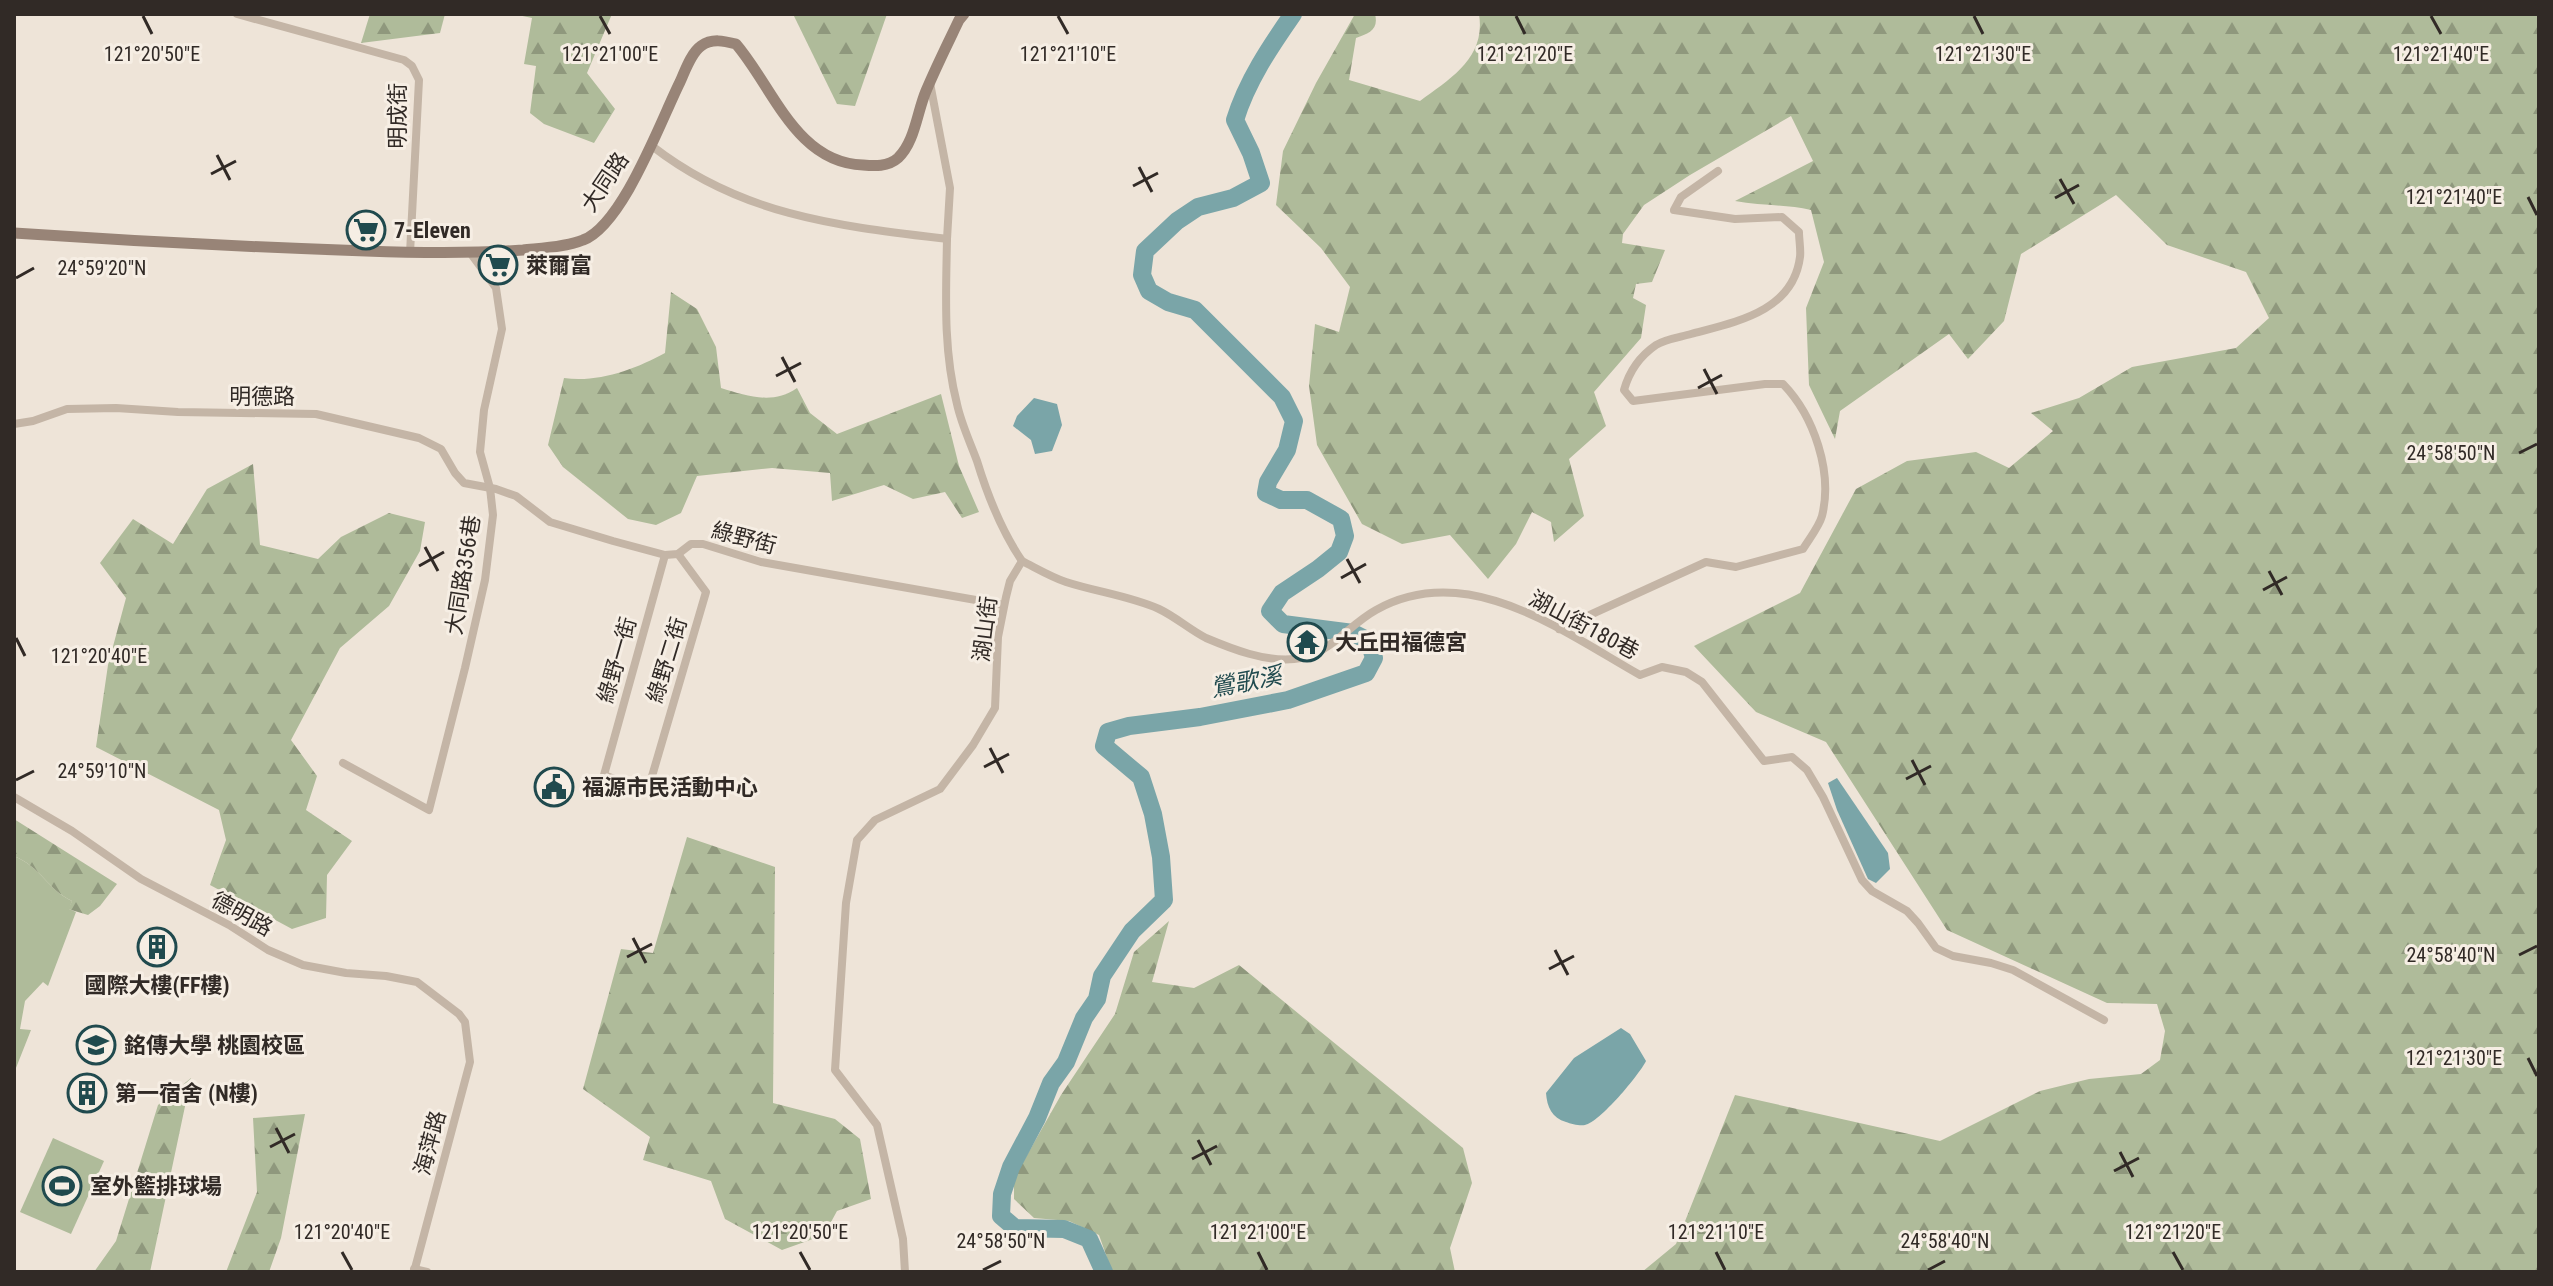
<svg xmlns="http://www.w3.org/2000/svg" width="2553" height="1286" viewBox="0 0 2553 1286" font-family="'Roboto Condensed','Noto Sans TC',sans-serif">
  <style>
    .green { fill: #afbb9a }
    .forest { fill: url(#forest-firs) }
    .water { fill: #7aa5a8 }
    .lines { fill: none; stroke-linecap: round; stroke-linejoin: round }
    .river { stroke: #7aa5a8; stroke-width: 18 }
    .street { stroke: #c4b5a6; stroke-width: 8 }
    .secondary { stroke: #988477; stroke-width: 11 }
    .ticks { fill: none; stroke: #312a26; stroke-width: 3 }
    .labels { text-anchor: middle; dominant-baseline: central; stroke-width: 6; stroke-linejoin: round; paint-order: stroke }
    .street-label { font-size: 22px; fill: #312a26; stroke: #f6eee4 }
    .poi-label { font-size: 22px; font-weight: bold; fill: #312a26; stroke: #f6eee4; text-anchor: start }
    .water-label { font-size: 24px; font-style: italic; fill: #204a4e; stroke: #f6eee4 }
    .ticks-label { font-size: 20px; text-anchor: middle; fill: #312a26; stroke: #f6eee4; stroke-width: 6; stroke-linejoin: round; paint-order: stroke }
  </style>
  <defs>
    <pattern id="forest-firs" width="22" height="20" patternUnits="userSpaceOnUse" patternTransform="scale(2)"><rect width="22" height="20" fill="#afbb9a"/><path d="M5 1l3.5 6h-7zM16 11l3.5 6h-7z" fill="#8f987d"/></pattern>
  </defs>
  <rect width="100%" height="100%" fill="#eee4d8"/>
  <g class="green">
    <path d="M14 856C41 867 48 890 72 901L69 909 76 912 48 986 43 982 25 1001 20 1029 31 1030 14 1073Z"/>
    <path d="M53 1138 104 1161 71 1234 20 1212Z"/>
  </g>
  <g class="forest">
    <path d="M370 14H445L440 33 361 43Z"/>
    <path d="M513 14H612L587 73 615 109 594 143 544 124 530 113 536 66 524 64 532 18Z"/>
    <path d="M793 14H887L855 106 837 104Z"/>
    <path d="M1355 14H1375C1379 30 1369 33 1356 38L1349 80 1420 101C1451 78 1486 58 1479 14H2539V1272H1642L1676 1244 1735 1095 1940 1141 2040 1091 2089 1079 2141 1074 2160 1060 2165 1031 2157 1004 2107 1003 1947 930 1826 742 1756 712 1694 646 1800 593 1856 489 1907 461 1976 452 2009 468 2053 431 2031 413 2079 398 2132 367 2236 348 2269 318 2246 272 2167 245 2116 195 2021 254 2004 321 1968 359 1949 334 1840 411 1835 439 1809 385 1806 308 1824 262 1811 210C1786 204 1760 206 1735 201L1813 161 1791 116 1690 175 1644 205 1623 234 1622 243 1665 250 1652 282 1636 284 1633 298 1646 305 1641 338 1594 392 1606 426 1569 459 1584 516 1554 542 1551 522 1532 512 1516 544 1488 579 1450 535 1402 544 1362 524 1317 445 1309 386 1315 324 1339 332 1350 287 1321 248 1276 205 1283 151 1316 83Z"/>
    <path d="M671 292 697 309 716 347 721 388C747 396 773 405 797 388L810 413 837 434 941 394 959 466 979 512 962 518 945 492 913 499 884 485 832 501 830 473 772 468 697 476 681 513 656 525 628 519 563 467 548 445 564 378C598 383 636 369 665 353Z"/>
    <path d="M253 464 260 545 318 559 341 537 389 513 425 522 420 551 389 606 340 648 291 740 317 776 306 810 352 841 327 875 326 918 292 929 210 885 226 840 219 810 96 747 108 665 126 598 100 563 133 519 173 544 207 489Z"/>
    <path d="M14 819 117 884 100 906 88 915 68 909 72 901C48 890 41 867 14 856Z"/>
    <path d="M687 837 775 867 773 1103 835 1119 860 1139 871 1199 837 1211 824 1235 782 1250 725 1219 711 1181 643 1160 650 1137 583 1089 621 949 653 953Z"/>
    <path d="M1169 921 1152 982 1194 988 1239 965 1463 1148 1472 1183 1450 1248 1455 1272H1112L1099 1235 1069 1221 1034 1218 1014 1199V1178L1061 1095 1115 1014 1134 952Z"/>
    <path d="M191 1078 150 1272H94L116 1241 158 1105Z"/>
    <path d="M305 1114 281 1238 269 1272H226L257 1192 253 1118Z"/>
  </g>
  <g class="water">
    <path d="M1034 398 1057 404 1062 425 1052 451 1035 454 1031 440 1013 426 1017 416Z"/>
    <path d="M1837 778 1888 853 1890 869 1876 883 1868 879 1837 810 1828 783Z"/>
    <path d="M1621 1028 1630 1034 1646 1061C1639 1075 1600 1122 1585 1125 1580 1126 1571 1124 1566 1122 1552 1118 1547 1107 1546 1093L1574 1058Z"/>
  </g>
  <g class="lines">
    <path class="river" d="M1104 1272 1089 1239 1064 1229 1015 1228 1001 1216 1002 1194 1011 1167 1037 1118 1051 1083 1066 1062 1084 1018 1097 999 1102 976 1132 931 1164 900 1161 857 1153 814 1141 777 1104 746 1108 732 1129 726 1200 717 1288 700 1366 673 1374 658 1369 641 1353 633 1283 624 1270 611 1282 593 1318 569 1339 552 1345 536 1341 519 1307 500H1281L1266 493 1268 482 1287 450 1294 421 1282 397 1195 310 1168 302 1149 291 1142 275 1145 251 1177 221 1198 207 1233 198 1261 183 1251 153 1235 120C1247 81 1270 47 1293 14"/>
    <g class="street">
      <path d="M237 14 404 60 412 66 419 80 410 253"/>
      <path d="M930 83 950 188 947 239"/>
      <path d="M652 146C742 216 838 226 947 239 946 294 943 350 957 404 961 423 970 442 977 461 988 497 1001 530 1022 561L1010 581 1006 597 998 637 995 708 973 745 940 789 875 820 857 840 846 903 835 1070 877 1125 903 1239 905 1272"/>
      <path d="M14 424 33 421 67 409 116 408 178 412 316 414 419 438 441 449 455 473 464 483 496 489 516 496 550 522 613 541 665 555 678 554 691 544H703L761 562 1004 605"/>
      <path d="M665 555 604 775 630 785 650 783 706 592 678 554"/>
      <path d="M1022 561C1036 568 1051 577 1066 582 1097 592 1130 596 1159 609 1176 617 1190 630 1206 638 1232 649 1265 662 1294 659 1330 655 1347 626 1376 610 1467 559 1562 631 1640 675L1662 667 1686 672 1702 682 1764 761 1792 757 1807 770 1823 797 1862 880 1872 891 1907 911 1918 923 1936 948 1953 956 1991 963 2013 970 2104 1020"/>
      <path d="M1559 629 1706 562 1736 567 1803 549C1809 539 1819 527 1822 516 1833 472 1814 416 1783 384H1765L1633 401 1624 390C1629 372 1640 356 1656 345 1665 339 1681 337 1691 334 1735 322 1793 312 1800 257 1801 250 1799 240 1799 232L1782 217 1735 219 1674 210 1681 197 1718 171"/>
      <path d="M343 763 429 810 465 668 485 580 493 515 490 488 480 452 484 410 502 329 496 288 471 254"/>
      <path d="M14 797 72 831 141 879 229 925 268 950 303 965 346 973 386 976 417 982 459 1014 465 1022 470 1062 414 1272"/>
      <path d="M414 1269 427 1272"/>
    </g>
    <path class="secondary" d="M14 233C131 241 248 247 366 251 419 253 470 254 523 250 542 248 566 247 583 240 623 225 661 120 680 82 685 71 691 53 701 46 712 38 724 41 736 44 773 87 796 163 863 165 874 166 888 167 898 158 915 142 917 112 926 91 936 67 948 43 959 20L964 14"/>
  </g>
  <path class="ticks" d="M143 16 152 34M600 16 610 34M1058 16 1068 34M1516 16 1525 34M1974 16 1983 34M2431 16 2441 34M217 155 230 180M1139 167 1152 192M211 174 236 161M2060 179 2074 204M1133 186 1158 173M2528 197 2537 215M2055 198 2079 185M16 278 34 268M782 357 795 382M1704 369 1717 394M776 376 801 363M1698 388 1722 375M2519 453 2537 444M425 547 438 571M1347 559 1360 583M419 566 444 552M2269 571 2282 595M1341 578 1366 564M2263 590 2287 577M16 638 25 656M990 748 1003 773M1912 760 1925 785M984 767 1009 754M1906 779 1931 766M16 780 34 771M633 938 646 963M1555 950 1568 975M2519 955 2537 946M627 957 652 944M1549 969 1574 956M2528 1058 2537 1076M276 1128 289 1153M1198 1140 1211 1165M270 1147 295 1134M2120 1152 2133 1177M1192 1159 1217 1146M2114 1171 2139 1158M342 1252 352 1270M800 1252 810 1270M1258 1252 1267 1270M1716 1252 1725 1270M2173 1252 2183 1270M983 1270 1001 1261M1928 1270 1945 1261"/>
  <defs>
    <symbol id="supermarket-ring" viewBox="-11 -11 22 22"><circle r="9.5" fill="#f6eee4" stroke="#204a4e" stroke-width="1.5"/><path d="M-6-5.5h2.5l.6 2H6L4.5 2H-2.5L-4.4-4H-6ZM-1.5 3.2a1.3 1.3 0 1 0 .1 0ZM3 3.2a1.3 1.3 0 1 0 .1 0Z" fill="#204a4e"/></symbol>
    <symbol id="temple-ring" viewBox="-11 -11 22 22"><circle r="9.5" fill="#f6eee4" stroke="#204a4e" stroke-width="1.5"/><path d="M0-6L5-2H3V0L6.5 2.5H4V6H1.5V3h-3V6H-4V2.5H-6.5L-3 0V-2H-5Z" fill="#204a4e"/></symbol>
    <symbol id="civic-ring" viewBox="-11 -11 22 22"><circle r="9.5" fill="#f6eee4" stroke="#204a4e" stroke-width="1.5"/><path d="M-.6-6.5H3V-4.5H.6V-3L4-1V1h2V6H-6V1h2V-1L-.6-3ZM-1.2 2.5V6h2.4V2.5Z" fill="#204a4e"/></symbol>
    <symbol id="building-ring" viewBox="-11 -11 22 22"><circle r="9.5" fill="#f6eee4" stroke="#204a4e" stroke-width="1.5"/><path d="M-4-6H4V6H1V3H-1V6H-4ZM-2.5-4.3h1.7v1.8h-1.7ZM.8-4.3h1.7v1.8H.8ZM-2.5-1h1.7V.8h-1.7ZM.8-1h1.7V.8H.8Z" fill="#204a4e"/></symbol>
    <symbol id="university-ring" viewBox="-11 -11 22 22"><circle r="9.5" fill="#f6eee4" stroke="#204a4e" stroke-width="1.5"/><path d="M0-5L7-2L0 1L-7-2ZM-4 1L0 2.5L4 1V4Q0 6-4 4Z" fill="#204a4e"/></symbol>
    <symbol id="stadium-ring" viewBox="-11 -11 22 22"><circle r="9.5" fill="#f6eee4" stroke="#204a4e" stroke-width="1.5"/><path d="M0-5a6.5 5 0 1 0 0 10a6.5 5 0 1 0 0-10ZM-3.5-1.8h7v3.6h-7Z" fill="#204a4e"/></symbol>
  </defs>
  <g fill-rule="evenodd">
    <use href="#supermarket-ring" x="344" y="208" width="44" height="44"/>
    <use href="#supermarket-ring" x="476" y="243" width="44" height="44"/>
    <use href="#temple-ring" x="1285" y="620" width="44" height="44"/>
    <use href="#civic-ring" x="532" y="765" width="44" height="44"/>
    <use href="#building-ring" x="135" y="925" width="44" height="44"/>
    <use href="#university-ring" x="74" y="1023" width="44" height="44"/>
    <use href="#building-ring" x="65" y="1071" width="44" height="44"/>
    <use href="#stadium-ring" x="40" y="1164" width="44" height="44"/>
  </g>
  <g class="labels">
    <g class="street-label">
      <text transform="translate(397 116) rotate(-90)">明成街</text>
      <text transform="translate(605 182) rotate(-56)">大同路</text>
      <text x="262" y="396">明德路</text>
      <text transform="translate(744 538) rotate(15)">綠野街</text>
      <text transform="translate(463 575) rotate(-81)">大同路356巷</text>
      <text transform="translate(1584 625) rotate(28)">湖山街180巷</text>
      <text transform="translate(985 629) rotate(-83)">湖山街</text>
      <text transform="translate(617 660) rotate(-74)">綠野一街</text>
      <text transform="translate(667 660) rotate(-73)">綠野二街</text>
      <text transform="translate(242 914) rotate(29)">德明路</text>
      <text transform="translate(430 1143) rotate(-75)">海萍路</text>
    </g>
    <g class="poi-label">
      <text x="394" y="230">7-Eleven</text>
      <text x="526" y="265">萊爾富</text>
      <text x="1335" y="642">大丘田福德宮</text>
      <text x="582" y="787">福源市民活動中心</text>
      <text x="157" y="985" text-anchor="middle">國際大樓(FF樓)</text>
      <text x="124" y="1045">銘傳大學 桃園校區</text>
      <text x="115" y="1093">第一宿舍 (N樓)</text>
      <text x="90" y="1186">室外籃排球場</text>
    </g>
    <g class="water-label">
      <text transform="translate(1246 682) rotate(-11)">鶯歌溪</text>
    </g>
  </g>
  <g class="ticks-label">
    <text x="152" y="61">121°20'50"E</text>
    <text x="610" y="61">121°21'00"E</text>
    <text x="1068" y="61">121°21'10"E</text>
    <text x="1525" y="61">121°21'20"E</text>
    <text x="1983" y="61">121°21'30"E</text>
    <text x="2441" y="61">121°21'40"E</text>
    <text x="2454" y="204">121°21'40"E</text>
    <text x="102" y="275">24°59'20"N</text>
    <text x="2451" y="460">24°58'50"N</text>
    <text x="99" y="663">121°20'40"E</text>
    <text x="102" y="778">24°59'10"N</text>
    <text x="2451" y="962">24°58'40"N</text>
    <text x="2454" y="1065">121°21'30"E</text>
    <text x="342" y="1239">121°20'40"E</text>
    <text x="800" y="1239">121°20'50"E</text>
    <text x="1258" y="1239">121°21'00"E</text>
    <text x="1716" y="1239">121°21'10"E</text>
    <text x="2173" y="1239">121°21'20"E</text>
    <text x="1001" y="1248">24°58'50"N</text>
    <text x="1945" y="1248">24°58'40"N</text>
  </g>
  <rect width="2553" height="1286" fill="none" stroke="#312a26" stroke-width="32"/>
</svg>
